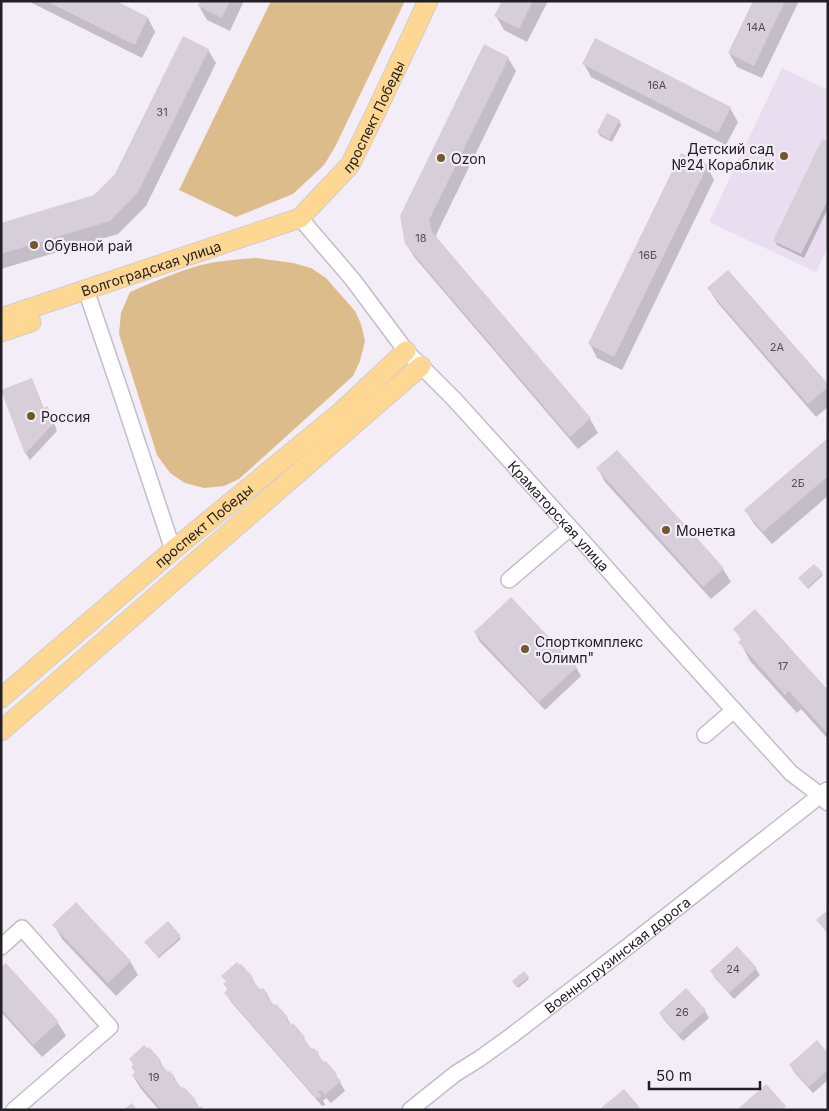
<svg xmlns="http://www.w3.org/2000/svg" width="829" height="1111" viewBox="0 0 829 1111" font-family="Inter,sans-serif">
  <style>
    .built { fill: #e9def0 }
    .green { fill: #dcbc8b }
    .shadow { fill: #0003 }
    .building { fill: #d6cfda }
    .lines { fill: none; stroke-linecap: round; stroke-linejoin: round }
    .minor-casing { stroke: #c4bdc8; stroke-width: 18 }
    .major-casing { stroke: #cfcecf; stroke-width: 21 }
    .minor { stroke: #fff; stroke-width: 15 }
    .major { stroke: #fed892; stroke-width: 19 }
    .poi-dot { fill: #73582a; stroke: #f3edf8; stroke-width: 2 }
    .labels { text-anchor: middle; dominant-baseline: central; stroke-width: 4.5; stroke-linejoin: round; paint-order: stroke }
    .number-label { font-size: 11px; fill: #504c52 }
    .street-label { font-size: 14px; fill: #232025; stroke: #f3edf8 }
    .poi-label { font-size: 14px; fill: #232025; stroke: #f3edf8; text-anchor: start }
  </style>
  <rect width="100%" height="100%" fill="#f3edf8"/>
  <path class="built" d="M782 68 828 90V247L816 272 709 222Z"/>
  <g class="green">
    <path d="M271 1H405L335 147 324 165 293 194 236 217 179 190Z"/>
    <path d="M256 258 293 263 311 268 326 278 355 311 361 324 365 341 360 361 353 376 239 479 224 486 204 488 185 483 170 473 157 455 119 334 121 313 130 292C153 282 176 272 201 265 219 261 237 259 256 258Z"/>
  </g>
  <g class="shadow">
    <path d="M28 1H113L148 18 155 32 142 58Z"/>
    <path d="M201 1H244L230 31 207 20 199 6Z"/>
    <path d="M504 1H548L527 42 504 30 496 16Z"/>
    <path d="M754 1H799L762 78 737 67 729 53Z"/>
    <path d="M208 50 216 63 146 206 118 234 1 269V225L95 196 116 175Z"/>
    <path d="M508 58 516 71 436 235 438 241 590 419 598 433 578 449 415 258 406 244Z"/>
    <path d="M584 64 730 108 738 122 726 145 591 77Z"/>
    <path d="M619 120 621 125 612 142 600 136 598 132Z"/>
    <path d="M828 143V208L804 258 777 245 775 241Z"/>
    <path d="M707 166 714 180 622 370 597 358 590 344Z"/>
    <path d="M709 289 828 386V407L816 417 717 302Z"/>
    <path d="M32 380 35 386 44 409 48 408 51 414 57 431 30 460 26 454 3 391Z"/>
    <path d="M828 440V496L772 544 754 524 746 510Z"/>
    <path d="M598 469 723 569 731 582 711 599 605 482Z"/>
    <path d="M822 574 823 575 808 589 801 580Z"/>
    <path d="M735 629 828 692V739L801 709 797 713 750 661 740 642 742 641Z"/>
    <path d="M475 633 576 667 581 676 545 710 480 642Z"/>
    <path d="M168 923 181 939 159 958 147 944Z"/>
    <path d="M54 925 130 961 138 975 116 996 62 939Z"/>
    <path d="M241 966 252 978 257 987 267 994 274 1007 276 1006 287 1018 292 1026 293 1025 304 1038 309 1047 318 1054 324 1064 336 1075 345 1091 331 1103 326 1098 323 1101 326 1106 324 1105 322 1106 231 1002 226 993 228 991 225 984 227 983 223 976Z"/>
    <path d="M1 969 58 1023 66 1036 42 1057 1 1012Z"/>
    <path d="M756 969 760 975 734 999 715 978 711 971Z"/>
    <path d="M524 973 529 979 518 988 513 981Z"/>
    <path d="M686 990 705 1011 709 1018 683 1041 664 1020 660 1013Z"/>
    <path d="M828 1055V1080L813 1093 794 1072 790 1065Z"/>
    <path d="M130 1059 160 1061 166 1072 174 1077 181 1089 195 1101 200 1109 203 1110H159L141 1089 133 1076 136 1073 132 1067 134 1065Z"/>
  </g>
  <g class="building">
    <path d="M46 1H116L148 17 135 45Z"/>
    <path d="M200 1H230L222 18 198 6Z"/>
    <path d="M502 1H533L519 29 494 16Z"/>
    <path d="M753 1H785L754 66 728 53Z"/>
    <path d="M183 36 209 49 138 192 110 221 1 254V223L94 195 115 174Z"/>
    <path d="M595 38 731 107 718 133 582 64Z"/>
    <path d="M484 44 509 57 429 220 432 232 591 418 570 437 405 244 400 216Z"/>
    <path d="M607 113 620 120 609 139 597 132Z"/>
    <path d="M822 139 828 142V200L801 254 773 241Z"/>
    <path d="M681 153 708 165 614 357 588 344Z"/>
    <path d="M728 270 828 384V387L808 404 707 288Z"/>
    <path d="M32 378 43 408 48 406 54 423 25 454 1 390Z"/>
    <path d="M828 438V476L763 532 744 510Z"/>
    <path d="M617 450 724 568 703 587 596 468Z"/>
    <path d="M814 564 823 573 807 588 798 578Z"/>
    <path d="M511 597 577 667 539 702 474 632Z"/>
    <path d="M755 609 828 690V734L789 691 785 695 738 642 742 639 733 629Z"/>
    <path d="M76 902 131 961 108 983 52 925Z"/>
    <path d="M828 910V934L816 920Z"/>
    <path d="M168 921 181 936 158 957 144 942Z"/>
    <path d="M737 946 757 968 729 993 710 971Z"/>
    <path d="M237 962 240 965 241 964 253 977 251 979 261 990 263 988 268 994 266 995 274 1005 276 1004 288 1017 286 1019 292 1025 293 1023 305 1037 303 1038 312 1049 314 1048 319 1053 318 1055 324 1062 326 1061 337 1074 336 1076 341 1081 325 1095 321 1090 318 1092 322 1096 319 1098 318 1097 316 1098 224 993 228 989 223 984 226 981 221 976Z"/>
    <path d="M6 963 59 1022 33 1045 1 1009V967Z"/>
    <path d="M524 971 529 977 516 987 512 981Z"/>
    <path d="M686 988 706 1010 678 1035 659 1013Z"/>
    <path d="M817 1040 828 1053V1070L809 1087 789 1065Z"/>
    <path d="M144 1045 147 1048 149 1047 161 1060 159 1062 168 1072 170 1071 175 1077 173 1078 182 1088 184 1087 196 1100 194 1102 199 1108 201 1106 204 1110H162L132 1075 135 1072 131 1067 134 1064 129 1059Z"/>
    <path d="M766 1084 786 1106 782 1110H739L738 1109Z"/>
    <path d="M624 1089 642 1110H599Z"/>
    <path d="M132 1103 137 1110H123Z"/>
  </g>
  <g class="lines">
    <defs>
      <g id="minor">
        <path id="s1" d="M300 218 353 280 406 351 454 399 586 545 663 632 791 773 820 795 828 803"/>
        <path d="M86 290 119 387 173 550"/>
        <path d="M509 580 570 528"/>
        <path d="M705 735 734 710"/>
        <path d="M1 947 22 928 110 1027 14 1110"/>
        <path id="s2" d="M410 1110 455 1074 479 1059 511 1036 626 948 827 790"/>
      </g>
      <g id="major">
        <path id="s3" d="M1 318 300 218 350 165 375 114 428 1"/>
        <path d="M1 332 31 322"/>
        <path id="s4" d="M1 698 173 550 342 411 406 351"/>
        <path d="M1 731 421 366"/>
      </g>
    </defs>
    <use href="#minor" class="minor-casing"/>
    <use href="#major" class="major-casing"/>
    <use href="#minor" class="minor"/>
    <use href="#major" class="major"/>
  </g>
  <g class="poi-dot">
    <circle cx="784" cy="156" r="5"/>
    <circle cx="441" cy="158" r="5"/>
    <circle cx="34" cy="245" r="5"/>
    <circle cx="31" cy="416" r="5"/>
    <circle cx="666" cy="530" r="5"/>
    <circle cx="525" cy="649" r="5"/>
  </g>
  <g class="labels">
    <g class="number-label">
      <text x="756" y="27">14А</text>
      <text x="657" y="85">16А</text>
      <text x="162" y="112">31</text>
      <text x="421" y="238">18</text>
      <text x="648" y="255">16Б</text>
      <text x="777" y="347">2А</text>
      <text x="798" y="483">2Б</text>
      <text x="783" y="666">17</text>
      <text x="733" y="969">24</text>
      <text x="682" y="1012">26</text>
      <text x="154" y="1077">19</text>
    </g>
    <g class="street-label">
      <text stroke="none"><textPath href="#s3" startOffset="442">проспект Победы</textPath></text>
      <text stroke="none"><textPath href="#s3" startOffset="158">Волгоградская улица</textPath></text>
      <text stroke="none"><textPath href="#s1" startOffset="395">Краматорская улица</textPath></text>
      <text stroke="none"><textPath href="#s4" startOffset="266">проспект Победы</textPath></text>
      <text stroke="none"><textPath href="#s2" startOffset="259">Военногрузинская дорога</textPath></text>
    </g>
    <g class="poi-label">
      <text x="774" y="148" text-anchor="end">Детский сад<tspan x="774" dy="16">№24 Кораблик</tspan></text>
      <text x="451" y="158">Ozon</text>
      <text x="44" y="245">Обувной рай</text>
      <text x="41" y="416">Россия</text>
      <text x="676" y="530">Монетка</text>
      <text x="535" y="641">Спорткомплекс<tspan x="535" dy="16">"Олимп"</tspan></text>
    </g>
  </g>
  <rect width="829" height="1111" fill="none" stroke="#232025" stroke-width="5"/>
  <path d="M649 1081v8h111v-8" fill="none" stroke="#232025" stroke-width="2.5"/>
  <text x="656" y="1081" font-size="15" fill="#232025" stroke="#f3edf8" stroke-width="4" paint-order="stroke">50 m</text>
</svg>
